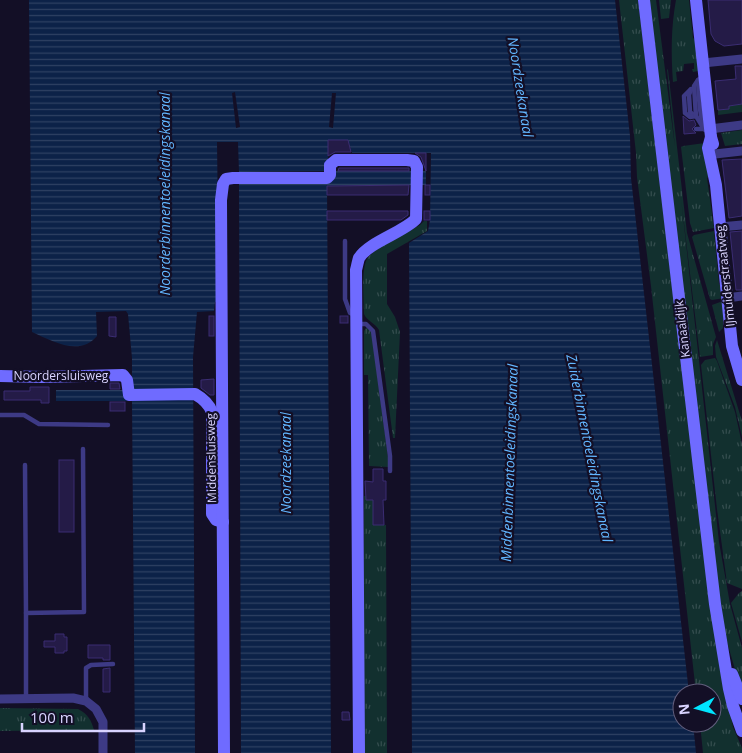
<svg xmlns="http://www.w3.org/2000/svg" width="742" height="753" viewBox="0 0 742 753" font-family="'Open Sans',sans-serif">
  <style>
    .grass { fill: url(#grass-tufts) }
    .garden { fill: #12302f }
    .water { fill: url(#water-rules); fill-rule: evenodd }
    .building { fill: #241b47; stroke: #3b2d73 }
    .lines { fill: none; stroke-linecap: round; stroke-linejoin: round }
    .lane { stroke: #3d3a85; stroke-width: 4.5 }
    .street { stroke: #3d3a85; stroke-width: 9 }
    .secondary { stroke: #6f6bff; stroke-width: 12 }
    .labels { text-anchor: middle; dominant-baseline: central; stroke-width: 4.5; stroke-linejoin: round; paint-order: stroke }
    .street-label { font-size: 12px; fill: #d9d4ff; stroke: #130f26 }
    .water-label { font-size: 14px; font-style: italic; fill: #62b6ff; stroke: #130f26 }
  </style>
  <defs>
    <pattern id="grass-tufts" width="24" height="20" patternUnits="userSpaceOnUse" patternTransform="scale(1.25)"><rect width="24" height="20" fill="#12302f"/><path d="M3 7l-1-3M5 7V3M7 7l1-3M15 17l-1-3M17 17v-4M19 17l1-3" fill="none" stroke="#344d4e"/></pattern>
    <pattern id="water-rules" width="6" height="5" patternUnits="userSpaceOnUse" patternTransform="scale(1.25)"><rect width="6" height="5" fill="#0c2248"/><path d="M0 2.5h6" fill="none" stroke="#2f4163"/></pattern>
  </defs>
  <rect width="100%" height="100%" fill="#130f26"/>
  <g class="grass">
    <path d="M619 0H638L711 613 733 727 742 748V753H703L700 723H712V693H696L651 286 637 177 636 153Z"/>
    <path d="M648 0H656L675 147 667 69 668 70 687 233 716 337 713 344V355L700 357 681 198 719 542 730 604 742 648V693L727 642 720 605Z"/>
    <path d="M659 0H671L669 18 661 19Z"/>
    <path d="M676 0H689L693 38 697 41 698 71 693 72 692 69H694V63L684 64 683 71 676 72 677 81 673 82C671 53 671 28 676 0Z"/>
    <path d="M742 130V144L725 146 721 133Z"/>
    <path d="M705 143 710 175 707 178 714 228 693 232 690 223 681 147 683 146Z"/>
    <path d="M424 221H427V231L387 254V304L395 317 400 332 395 438H393L379 330C375 323 367 321 364 314 364 300 361 270 367 259 374 248 408 232 420 225Z"/>
    <path d="M714 231 719 284 721 286 724 298 712 300 710 299 692 237 694 235Z"/>
    <path d="M723 301V328L719 332 712 305Z"/>
    <path d="M366 328 370 329 372 335 388 457V467L369 466 368 375H364V331Z"/>
    <path d="M717 340 742 421V437L735 407 716 357 715 346Z"/>
    <path d="M715 358 717 361 735 412 742 444V589L727 583 717 509 701 365 705 360Z"/>
    <path d="M364 496H367L368 500H373V524L386 525 387 753H363Z"/>
    <path d="M742 591V642L731 603 739 593Z"/>
    <path d="M0 708 78 709C88 714 91 720 94 730L0 731Z"/>
  </g>
  <path class="garden" d="M742 104V112L718 115V110L729 109V106Z"/>
  <path class="water" d="M29 0H615L630 136 631 178 689 693H682V723H693L696 753H412L409 243 428 231 430 220 431 153H352L348 140H328V171H426V185L327 186 331 753H241L239 184 327 183V171L239 172 238 142H217L219 302H215L214 311 197 312 193 357 195 753H135L132 401H56V390H132V358L128 314 126 311 96 312 97 336C80 357 52 341 32 332ZM235 92 240 127 236 128 232 93ZM332 93H336L333 128 329 127Z"/>
  <g class="building">
    <path d="M708 0H742V44L724 46 715 41 711 34Z"/>
    <path d="M735 66H742V104L729 106V109L718 110 715 81 736 79Z"/>
    <path d="M683 116 689 121 694 120 696 125 692 129 696 133 684 134Z"/>
    <path d="M328 140H348L351 152H335L328 156Z"/>
    <path d="M415 153H426V171L421 157Z"/>
    <path d="M742 159V216L729 218 722 160Z"/>
    <path d="M339 168H409V171H338Z"/>
    <path d="M409 185 408 195H327V186H330Z"/>
    <rect x="425" y="185" width="5" height="10"/>
    <path d="M327 211H408V215L401 220H327Z"/>
    <rect x="424" y="211" width="6" height="9"/>
    <path d="M742 231V290H736L730 232Z"/>
    <rect x="209" y="316" width="5" height="20"/>
    <rect x="340" y="316" width="8" height="7"/>
    <path d="M109 317H116V337L109 336Z"/>
    <path d="M214 379V395H210L201 388V380Z"/>
    <path d="M110 383H119L120 389H110Z"/>
    <path d="M30 387H49V403H41V400H4V391H30Z"/>
    <rect x="110" y="402" width="15" height="9"/>
    <rect x="59" y="460" width="15" height="72"/>
    <path d="M373 469H383V481H386V500H383L384 525H373V500H366L365 481 373 482Z"/>
    <path d="M55 634H64V637H67V651H64V653H55V647H44V641H55Z"/>
    <path d="M88 645H110V660H103V658H88Z"/>
    <path d="M110 668V692H103V669Z"/>
    <path d="M342 712H349L350 720H342Z"/>
  </g>
  <g class="lines">
    <g class="lane">
      <path d="M702 77 698 80C699 96 699 115 705 130"/>
      <path d="M691 89 689 95 690 112 695 116"/>
      <path d="M690 90 684 96 685 113 690 117 696 116"/>
      <path d="M696 129H704L696 116 694 86 698 80"/>
      <path d="M345 241V299L350 313 355 315"/>
      <path d="M358 324H366L373 331 390 456V471"/>
      <path d="M0 415H24L39 424 108 425"/>
      <path d="M25 465 26 613"/>
      <path d="M26 698V613L84 612 83 449"/>
      <path d="M86 701V668L91 665 113 664"/>
    </g>
    <g class="street">
      <path d="M703 63 742 59"/>
      <path d="M710 129 742 125"/>
      <path d="M715 154 742 151"/>
      <path d="M720 227 742 225"/>
      <path d="M727 298 742 296"/>
      <path d="M0 699 73 698 86 701 96 709 103 722V753"/>
    </g>
    <g class="secondary">
      <path d="M644 0 715 604 729 689 733 706 742 731"/>
      <path d="M696 0 711 137 713 144"/>
      <path d="M711 137 708 148 716 185 732 346 742 380"/>
      <path d="M0 376 42 377 123 375 127 380 129 395 195 394C202 398 209 404 212 412V514L216 520 223 522"/>
      <path d="M732 674 742 699"/>
      <path d="M224 753 221 200 223 184 226 179 233 178H327L330 175V165L336 160H407L414 161 417 167 416 219C402 233 369 242 359 258 358 261 357 266 356 270L359 753"/>
    </g>
  </g>
  <g class="labels">
    <g class="street-label">
      <text transform="translate(725 276) rotate(-96)">IJmuiderstraatweg</text>
      <text transform="translate(682 329) rotate(-97)">Kanaaldijk</text>
      <text x="61" y="375">Noordersluisweg</text>
      <text transform="translate(211 458) rotate(-91)">Middensluisweg</text>
    </g>
    <g class="water-label">
      <text transform="translate(521 87) rotate(81)">Noordzeekanaal</text>
      <text transform="translate(164 194) rotate(-90)">Noorderbinnentoeleidingskanaal</text>
      <text transform="translate(590 448) rotate(79)">Zuiderbinnentoeleidingskanaal</text>
      <text transform="translate(285 463) rotate(-90)">Noordzeekanaal</text>
      <text transform="translate(509 463) rotate(-88)">Middenbinnentoeleidingskanaal</text>
    </g>
  </g>
  <g transform="translate(697 708) rotate(264)"><circle r="24" fill="#130f26" stroke="#625e7d"/>
  <path d="M0-4L9 19L0 12L-9 19Z" fill="#00e5ff"/>
  <text y="-8" font-size="14" font-weight="bold" text-anchor="middle" fill="#d9d4ff">N</text>
  </g>
  <path d="M22 723v8h122v-8" fill="none" stroke="#d9d4ff" stroke-width="2.5"/>
  <text x="30" y="723" font-size="15" fill="#d9d4ff" stroke="#130f26" stroke-width="4" paint-order="stroke">100 m</text>
</svg>
